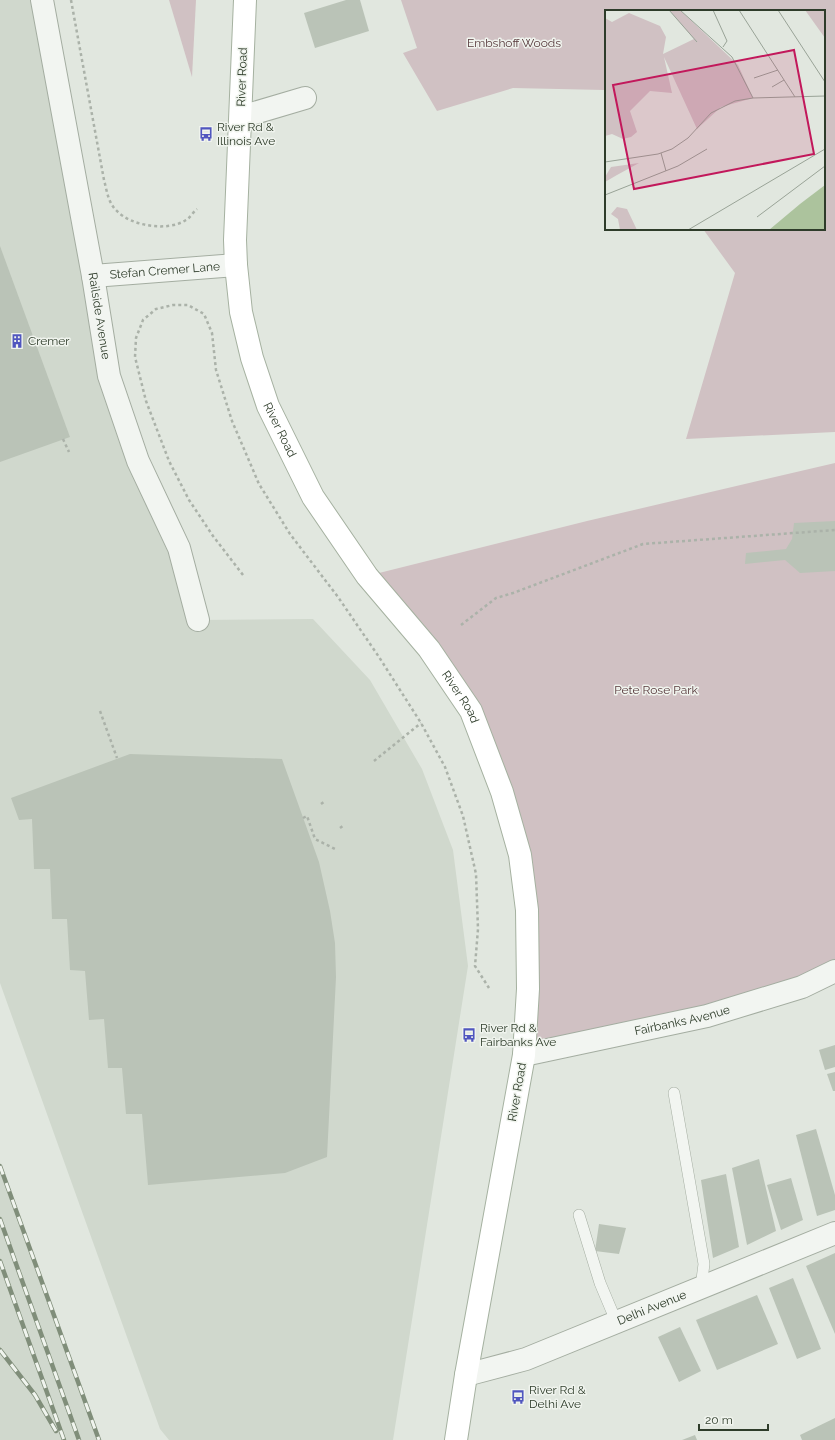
<svg xmlns="http://www.w3.org/2000/svg" width="835" height="1440" viewBox="0 0 835 1440" font-family="Raleway,sans-serif">
  <style>
    .built { fill: #d0d8cd }
    .green { fill: #d0c1c3 }
    .building { fill: #bac3b7 }
    .lines { fill: none; stroke-linecap: round; stroke-linejoin: round }
    .service-casing { stroke: #a4ada1; stroke-width: 12 }
    .minor-casing { stroke: #a4ada1; stroke-width: 24 }
    .tertiary-casing { stroke: #a4ada1; stroke-width: 24 }
    .primary-casing { stroke: #a5b1a0; stroke-width: 24 }
    .path { stroke: #abb2a9; stroke-width: 2.5; stroke-dasharray: 3 3; stroke-linecap: butt }
    .service { stroke: #f2f5f1; stroke-width: 11 }
    .minor { stroke: #f2f5f1; stroke-width: 22 }
    .tertiary { stroke: #f2f5f1; stroke-width: 22 }
    .primary { stroke: #fff; stroke-width: 22 }
    .rail-casing { stroke: #808e7a; stroke-width: 4.5 }
    .rail { stroke: #f0f4ee; stroke-width: 3; stroke-dasharray: 9; stroke-linecap: butt }
    .labels { text-anchor: middle; dominant-baseline: central; stroke-width: 3; stroke-linejoin: round; paint-order: stroke }
    .park-label { font-size: 12px; fill: #56383b; stroke: #f0f4ee }
    .street-label { font-size: 12px; fill: #2e3c2a; stroke: #f0f4ee }
    .poi-label { font-size: 12px; fill: #2e3c2a; stroke: #f0f4ee; text-anchor: start }
    .inset-road { fill: none; stroke: #99a397; stroke-width: 1 }
    .view { fill: #c2185b; fill-opacity: 0.15; stroke: #c2185b; stroke-width: 2 }
    .inset-edge { fill: none; stroke: #2e3c2a; stroke-width: 2 }
  </style>
  <rect width="100%" height="100%" fill="#e1e7df"/>
  <g class="built">
    <path d="M0 0H42L109 376 198 620 313 619 370 680 422 769 453 850 468 966 393 1440H169L160 1429 0 983Z"/>
    <path d="M0 1166 99 1440H0Z"/>
  </g>
  <g class="green">
    <path d="M169 0H196L192 77Z"/>
    <path d="M401 0H835V432L686 439 735 273 703 229H824V11H606V92L604 90 513 88 437 111 403 53 417 48Z"/>
    <path d="M835 463V971L524 1055 527 910 471 711 367 576 587 521Z"/>
  </g>
  <g class="building">
    <path d="M346 0H360L369 31 315 48 304 13Z"/>
    <path d="M0 246 70 437 0 462Z"/>
    <path d="M835 521V571L800 573 785 560 745 564 746 553 786 549 792 539 794 523Z"/>
    <path d="M130 754 282 759 319 862 330 911 335 943 336 977 327 1157 285 1173 148 1185 142 1114H126L122 1068H108L104 1019 89 1020 85 971 70 970 67 919H52L50 869H34L32 819 19 820 11 798Z"/>
    <path d="M835 1045V1067L825 1070 819 1050Z"/>
    <path d="M835 1072V1091H833L827 1074Z"/>
    <path d="M816 1129 835 1195V1210L817 1216 796 1135Z"/>
    <path d="M759 1159 776 1231 747 1245 732 1168Z"/>
    <path d="M726 1174 739 1247 713 1258 701 1180Z"/>
    <path d="M791 1178 803 1220 781 1230 767 1185Z"/>
    <path d="M599 1224 626 1228 619 1254 595 1251Z"/>
    <path d="M835 1253V1334L806 1266Z"/>
    <path d="M793 1278 821 1349 797 1359 769 1288Z"/>
    <path d="M757 1295 778 1344 717 1370 696 1320Z"/>
    <path d="M680 1327 701 1371 679 1382 658 1337Z"/>
    <path d="M835 1418V1440H802L800 1435Z"/>
    <path d="M695 1435 697 1440H682Z"/>
  </g>
  <g class="lines">
    <defs>
      <g id="service">
        <path d="M674 1093 704 1264 701 1287"/>
        <path d="M579 1215 600 1283 616 1321"/>
      </g>
      <g id="minor">
        <path id="s1" d="M42 0 93 276 109 376 138 461 179 548 198 620"/>
        <path d="M241 117 305 98"/>
        <path id="s2" d="M93 276 236 265"/>
        <path id="s3" d="M466 1375 526 1359 835 1233"/>
      </g>
      <g id="tertiary">
        <path id="s4" d="M524 1055 707 1016 802 987 835 971"/>
      </g>
      <g id="primary">
        <path id="s5" d="M245 0 235 240 236 265 241 312 252 358 268 406 313 497 367 576 429 649 471 711 502 792 520 855 527 910 528 989 524 1055 466 1375 456 1440"/>
      </g>
    </defs>
    <use href="#service" class="service-casing"/>
    <use href="#minor" class="minor-casing"/>
    <use href="#tertiary" class="tertiary-casing"/>
    <use href="#primary" class="primary-casing"/>
    <g class="path">
      <path d="M71 0 104 180C107 191 108 203 117 211 131 226 168 232 186 220 190 218 193 212 197 209"/>
      <path d="M63 439 69 452"/>
      <path d="M243 575 213 536 189 500 169 461 146 401 135 357 136 338 143 320 156 309 173 305H188L204 314 212 333 216 370 232 421 259 484 290 534 338 597 379 657 421 723 445 767 463 816 476 874 478 929 475 966 489 988"/>
      <path d="M461 625 496 598 513 593 643 544 835 530"/>
      <path d="M100 711 117 758"/>
      <path d="M374 761 421 723"/>
      <path d="M321 804 325 801"/>
      <path d="M303 818 307 816 315 839 335 849"/>
      <path d="M340 828 344 825"/>
    </g>
    <use href="#service" class="service"/>
    <use href="#minor" class="minor"/>
    <use href="#tertiary" class="tertiary"/>
    <use href="#primary" class="primary"/>
    <defs>
      <g id="rail">
        <path d="M0 1166 99 1440"/>
        <path d="M0 1219 79 1440"/>
        <path d="M0 1261 64 1440"/>
        <path d="M0 1350 35 1395 56 1431"/>
      </g>
    </defs>
    <use href="#rail" class="rail-casing"/>
    <use href="#rail" class="rail"/>
  </g>
  <defs>
    <symbol id="bus-bare" viewBox="-9 -9 18 18"><path d="M-5-6H5V4H4V6H2V4H-2V6H-4V4H-5ZM-3.5-4V0h7V-4ZM-3.5 1.2v1.5H-2V1.2ZM2 1.2v1.5H3.5V1.2Z" fill="#5056bf" stroke="#f0f4ee" stroke-width="2.5" paint-order="stroke"/></symbol>
    <symbol id="building-bare" viewBox="-9 -9 18 18"><path d="M-4-6H4V6H1V3H-1V6H-4ZM-2.5-4.3h1.7v1.8h-1.7ZM.8-4.3h1.7v1.8H.8ZM-2.5-1h1.7V.8h-1.7ZM.8-1h1.7V.8H.8Z" fill="#5056bf" stroke="#f0f4ee" stroke-width="2.5" paint-order="stroke"/></symbol>
  </defs>
  <g fill-rule="evenodd">
    <use href="#bus-bare" x="196" y="124" width="20" height="20"/>
    <use href="#building-bare" x="7" y="331" width="20" height="20"/>
    <use href="#bus-bare" x="459" y="1025" width="20" height="20"/>
    <use href="#bus-bare" x="508" y="1387" width="20" height="20"/>
  </g>
  <g class="labels">
    <g class="park-label">
      <text x="514" y="43">Embshoff Woods</text>
      <text x="656" y="690">Pete Rose Park</text>
    </g>
    <g class="street-label">
      <text transform="translate(242 77) rotate(-88)">River Road</text>
      <text stroke="none"><textPath href="#s2" startOffset="72">Stefan Cremer Lane</textPath></text>
      <text stroke="none"><textPath href="#s1" startOffset="321">Railside Avenue</textPath></text>
      <text stroke="none"><textPath href="#s5" startOffset="437">River Road</textPath></text>
      <text stroke="none"><textPath href="#s5" startOffset="761">River Road</textPath></text>
      <text stroke="none"><textPath href="#s4" startOffset="162">Fairbanks Avenue</textPath></text>
      <text transform="translate(517 1092) rotate(-80)">River Road</text>
      <text stroke="none"><textPath href="#s3" startOffset="198">Delhi Avenue</textPath></text>
    </g>
    <g class="poi-label">
      <text x="217" y="127">River Rd &amp;<tspan x="217" dy="14">Illinois Ave</tspan></text>
      <text x="28" y="341">Cremer</text>
      <text x="480" y="1028">River Rd &amp;<tspan x="480" dy="14">Fairbanks Ave</tspan></text>
      <text x="529" y="1390">River Rd &amp;<tspan x="529" dy="14">Delhi Ave</tspan></text>
    </g>
  </g>
  <g transform="translate(605 10)">
    <rect width="220" height="220" fill="#e1e7df"/>
    <path d="M64 0H75L133 55 148 88 116 97 92 119 59 47 67 83 45 81 25 101 32 122 26 127 18 129 7 124 0 126V8L7 12 24 3 55 16 61 27 58 44 89 29ZM200 0H220V28ZM34 153 12 165 0 172V167L6 157ZM12 197 22 199 32 220H15L13 209 6 204Z" fill="#d0c1c3"/>
    <path d="M220 175V220H164L195 194Z" fill="#acc39d"/>
    <path class="inset-road" d="M64 0 92 32M75 0 127 47 148 88M108 0 122 31 118 37M134 0 190 87M173 0 220 72M149 68 173 60M167 77 179 70M56 143 61 161M0 152 53 144 67 139 83 128 106 103 130 91 148 88 220 86M0 185 73 156 102 139M152 207 220 156M83 220 220 139"/>
    <path class="view" d="M189 40 209 144 29 179 8 75Z"/>
    <rect width="220" height="220" class="inset-edge"/>
  </g>
  <path d="M699 1424v6h69v-6" fill="none" stroke="#2e3c2a" stroke-width="2"/>
  <text x="705" y="1424" font-size="12" fill="#2e3c2a" stroke="#f0f4ee" stroke-width="3" paint-order="stroke">20 m</text>
</svg>
